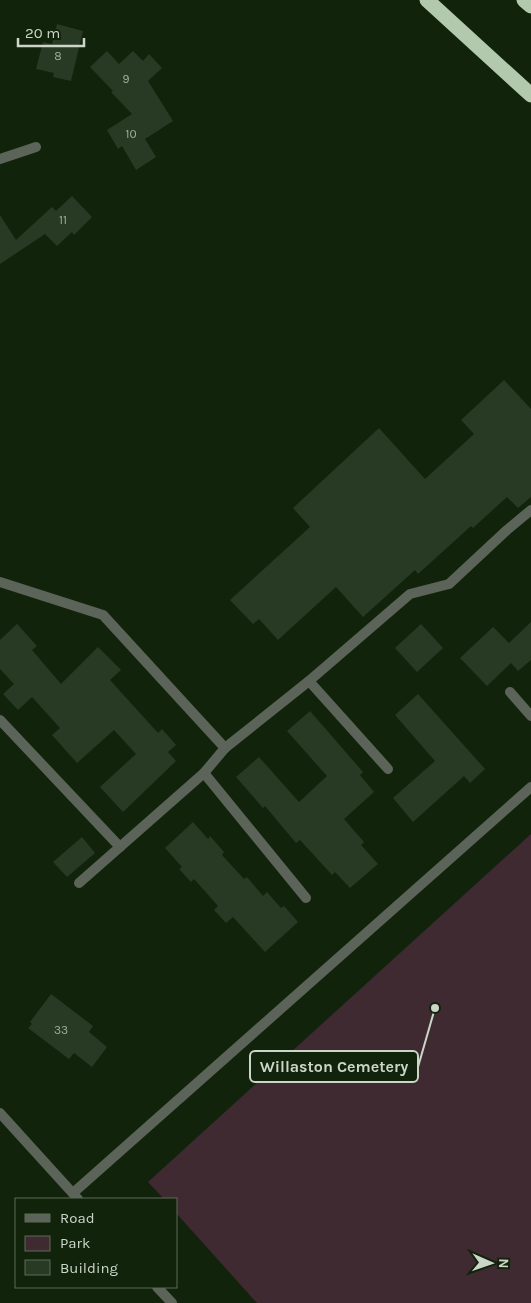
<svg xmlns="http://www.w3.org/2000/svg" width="531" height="1303" viewBox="0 0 531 1303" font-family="Karla,sans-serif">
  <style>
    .green { fill: #402a32 }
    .building { fill: #283a23 }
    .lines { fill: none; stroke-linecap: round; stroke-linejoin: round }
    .lane { stroke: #5c6459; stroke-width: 10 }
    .street { stroke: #5c6459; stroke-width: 10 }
    .highway { stroke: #b3c9ad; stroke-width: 15 }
    .labels { text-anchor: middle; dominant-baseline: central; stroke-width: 4; stroke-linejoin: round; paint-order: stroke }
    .number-label { font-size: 12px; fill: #a2af9f }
    .leader { fill: none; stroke: #cbd6c8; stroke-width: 2 }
    .callout-dot { fill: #cbd6c8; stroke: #12230c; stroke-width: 2 }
    .callout { fill: #12230c; stroke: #cbd6c8; stroke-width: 2 }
    .callout-label { font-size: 16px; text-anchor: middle; font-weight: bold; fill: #cbd6c8 }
  </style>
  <rect width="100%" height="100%" fill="#12230c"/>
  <path class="green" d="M531 834V1303H257L176 1213V1199H164L148 1182Z"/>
  <g class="building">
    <path d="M57 24 83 31 71 81 53 77 54 73 36 69 43 42 52 44Z"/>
    <path d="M107 51 119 64 133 51 143 61 149 54 162 68 148 81 173 121 145 139 156 157 136 170 122 146 118 149 107 130 132 114 111 92 113 91 90 67Z"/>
    <path d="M72 196 92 217 74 235 72 232 57 246 45 234 0 264V215L16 240 52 207 56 211Z"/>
    <path d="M504 380 531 409V497L518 508 507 497 473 528 471 526 418 574 415 570 363 617 336 587 278 640 259 619 253 624 230 600 310 527 293 508 379 428 425 479 474 434 461 420Z"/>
    <path d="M531 622V660L518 671 511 663 487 686 460 658 493 627 509 643Z"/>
    <path d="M17 624 37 646 32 650 61 684 98 647 121 670 110 680 158 733 162 729 176 745 168 752 176 761 123 812 100 787 136 754 114 730 77 763 52 735 60 728 32 697 18 710 3 694 14 684 0 669V640Z"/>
    <path d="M421 624 443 648 417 672 395 648Z"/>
    <path d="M418 694 485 769 470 783 464 776 413 822 393 798 435 761 395 715Z"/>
    <path d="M310 711 363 772 360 775 374 792 344 819 364 842 361 845 378 864 350 888 335 872 332 875 300 840 296 843 265 806 263 808 236 777 259 757 299 802 327 776 287 731Z"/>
    <path d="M193 822 208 839 210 836 224 852 222 855 244 879 247 877 263 896 267 892 281 908 284 906 298 922 265 952 233 917 226 923 214 910 218 906 194 879 191 882 179 869 182 867 165 848Z"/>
    <path d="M82 837 95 853 67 877 53 862Z"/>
    <path d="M51 994 93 1026 89 1032 107 1047 92 1067 74 1053 69 1059 28 1028 32 1024 30 1022Z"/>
  </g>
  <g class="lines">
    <g class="lane">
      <path d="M0 582 103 615 225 748"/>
      <path d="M309 681 388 769"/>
      <path d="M510 692 531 716"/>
      <path d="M0 720 120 847"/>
      <path d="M204 773 306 898"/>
      <path d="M79 883 204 773 225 748 309 681 410 594 449 584 507 530 531 510"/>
      <path d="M73 1193 531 787"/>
    </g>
    <g class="street">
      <path d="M0 159 36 147"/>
      <path d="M0 1113 78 1199"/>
      <path d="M157 1287 172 1303"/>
    </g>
    <g class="highway">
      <path d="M427 0 531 95"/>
      <path d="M524 0 531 6"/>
    </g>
  </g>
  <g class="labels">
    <g class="number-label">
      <text x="58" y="56">8</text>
      <text x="126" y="79">9</text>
      <text x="131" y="134">10</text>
      <text x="63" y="220">11</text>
      <text x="61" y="1030">33</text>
    </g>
  </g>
  <path class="leader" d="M435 1008L418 1067"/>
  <circle class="callout-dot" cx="435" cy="1008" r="5"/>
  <rect class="callout" x="250" y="1051" width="168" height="31" rx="5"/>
  <g class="callout-label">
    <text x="334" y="1072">Willaston Cemetery</text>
  </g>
  <rect x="15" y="1198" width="162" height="90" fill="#12230c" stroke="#5c6b57"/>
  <rect x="25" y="1214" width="25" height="8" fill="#5c6459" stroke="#5c6b57"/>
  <text x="60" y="1223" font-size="15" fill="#cbd6c8">Road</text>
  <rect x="25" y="1236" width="25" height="15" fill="#402a32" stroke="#5c6b57"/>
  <text x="60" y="1248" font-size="15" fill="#cbd6c8">Park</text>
  <rect x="25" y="1260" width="25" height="15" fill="#283a23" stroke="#5c6b57"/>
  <text x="60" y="1273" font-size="15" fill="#cbd6c8">Building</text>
  <g transform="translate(491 1263) rotate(92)" stroke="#12230c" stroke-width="4" paint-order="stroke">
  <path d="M0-4L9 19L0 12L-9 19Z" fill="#cbd6c8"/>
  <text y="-8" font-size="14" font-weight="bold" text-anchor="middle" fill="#cbd6c8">N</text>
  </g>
  <path d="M18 38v8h66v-8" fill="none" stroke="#cbd6c8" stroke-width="2.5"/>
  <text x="25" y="38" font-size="15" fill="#cbd6c8" stroke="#12230c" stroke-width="4" paint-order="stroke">20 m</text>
</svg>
